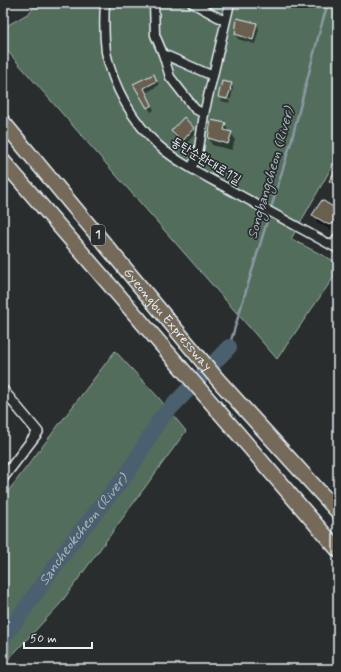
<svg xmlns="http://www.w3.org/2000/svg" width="341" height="672" viewBox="0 0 341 672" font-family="Mynerve,'Poor Story',sans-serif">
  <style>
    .green { fill: #536d5c; stroke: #9eafaa }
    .shadow { fill: #0007 }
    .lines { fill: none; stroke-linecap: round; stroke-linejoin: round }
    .stream { stroke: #8a9aa5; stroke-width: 2.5 }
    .river { stroke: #4b606e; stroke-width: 16 }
    .building { fill: #695e50; stroke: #e8f1f8 }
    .minor-casing { stroke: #e8f1f8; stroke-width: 11 }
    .tertiary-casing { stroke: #e8f1f8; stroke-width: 12 }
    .motorway-casing { stroke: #e8f1f8; stroke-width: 17 }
    .minor { stroke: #2a2d2e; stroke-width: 8 }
    .tertiary { stroke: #2a2d2e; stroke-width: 9 }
    .motorway { stroke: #746a5a; stroke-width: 14 }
    .labels { text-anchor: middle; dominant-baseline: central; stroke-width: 3.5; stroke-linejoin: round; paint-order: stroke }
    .shield { fill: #2a2d2e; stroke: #afb6bb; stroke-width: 1 }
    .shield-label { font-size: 12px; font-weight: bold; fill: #e8f1f8 }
    .street-label { font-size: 13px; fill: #e8f1f8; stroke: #2a2d2e }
    .water-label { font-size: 14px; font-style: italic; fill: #a9b7c1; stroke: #2a2d2e }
  </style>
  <rect width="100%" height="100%" fill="#2a2d2e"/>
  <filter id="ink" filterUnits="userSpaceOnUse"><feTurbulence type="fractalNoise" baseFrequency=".025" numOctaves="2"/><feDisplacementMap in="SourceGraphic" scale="8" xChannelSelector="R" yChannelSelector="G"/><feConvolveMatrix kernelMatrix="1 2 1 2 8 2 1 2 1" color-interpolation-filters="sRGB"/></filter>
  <g filter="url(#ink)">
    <g class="green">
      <path d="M37 3H338V156L291 239 338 263V271L277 359 3 46V28L29 13Z"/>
      <path d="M115 351 158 397 186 431 60 604 3 665V498Z"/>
    </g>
    <g class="shadow">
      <path d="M238 20 257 24 259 29 255 44 238 39 236 34Z"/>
      <path d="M156 79 159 85 146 93 154 110 151 112 135 84Z"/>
      <path d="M231 84 233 88 231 99 221 97V99L230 101 229 103 222 101 219 97Z"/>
      <path d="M212 121 225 124 229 132 231 133 235 139 232 150 212 145 209 138Z"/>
      <path d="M193 129 196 133 185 145 174 136 172 131Z"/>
      <path d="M338 167V188L332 185 330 181Z"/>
      <path d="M338 211V230L333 231 317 222 313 215Z"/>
    </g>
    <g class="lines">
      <path class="stream" d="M229 347 291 142 320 30 328 3"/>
      <path class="river" id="s1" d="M3 638 19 617 69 546 129 471 160 419 229 347"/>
    </g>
    <g class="building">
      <path d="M237 18 257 23 253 40 235 34Z"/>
      <path d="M154 74 157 81 144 88 152 105 147 108 133 84Z"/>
      <path d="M222 81 232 83 230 89H231L227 99 218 97Z"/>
      <path d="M184 117 194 128 182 142 171 131Z"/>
      <path d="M211 120 226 123 224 130 232 132 228 144 208 138Z"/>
      <path d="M338 165V186L329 181Z"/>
      <path d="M322 200 338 210V216L335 223 329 225 312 215Z"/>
    </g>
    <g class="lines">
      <defs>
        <g id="minor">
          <path d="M105 3C104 19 104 36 106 52 113 87 133 122 159 146 181 165 209 178 234 192 269 211 303 230 338 249"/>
          <path d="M154 3 155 35 163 54 213 76"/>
          <path d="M192 3 225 21"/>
          <path d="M163 54 170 77 195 109 204 114"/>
          <path d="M191 168 198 155 204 114 230 3"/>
          <path d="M333 246 338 237"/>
        </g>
        <path id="tertiary" d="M3 390 38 432 3 478"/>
        <g id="motorway">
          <path id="s2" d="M3 122 218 380 338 512"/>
          <path d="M3 161 338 550"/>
        </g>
      </defs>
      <use href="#minor" class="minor-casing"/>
      <use href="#tertiary" class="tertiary-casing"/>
      <use href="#motorway" class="motorway-casing"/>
      <use href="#minor" class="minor"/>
      <use href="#tertiary" class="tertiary"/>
      <use href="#motorway" class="motorway"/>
    </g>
  </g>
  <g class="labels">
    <rect class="shield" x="91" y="225" width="14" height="20" rx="3"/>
    <g class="shield-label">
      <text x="98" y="235">1</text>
    </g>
    <g class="street-label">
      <text transform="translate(206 161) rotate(31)">동탄순환대로1길</text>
      <text stroke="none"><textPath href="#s2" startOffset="257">Gyeongbu Expressway</textPath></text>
    </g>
    <g class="water-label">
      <text transform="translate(271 173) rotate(-74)">Songbangcheon (River)</text>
      <text stroke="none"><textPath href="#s1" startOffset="135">Sancheokcheon (River)</textPath></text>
    </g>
  </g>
  <rect width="341" height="672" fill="none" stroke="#2a2d2e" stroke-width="16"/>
  <rect x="8" y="8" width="325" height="656" fill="none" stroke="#e8f1f8" stroke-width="1.5" filter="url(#ink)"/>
  <path d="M24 642v6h68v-6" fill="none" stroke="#e8f1f8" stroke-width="2"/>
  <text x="30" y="642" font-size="12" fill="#e8f1f8" stroke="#2a2d2e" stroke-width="3" paint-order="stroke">50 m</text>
</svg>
